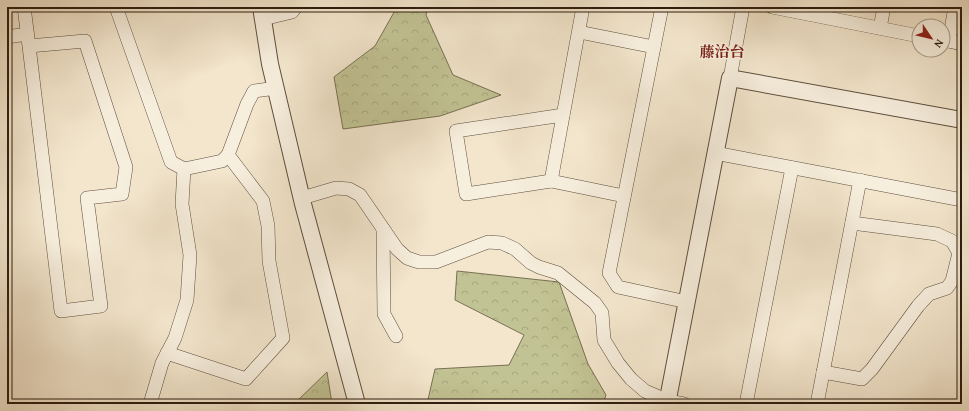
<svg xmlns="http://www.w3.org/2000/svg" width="969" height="411" viewBox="0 0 969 411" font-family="'Gentium Book Plus','Noto Serif JP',serif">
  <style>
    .forest { fill: url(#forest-crowns); stroke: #787052 }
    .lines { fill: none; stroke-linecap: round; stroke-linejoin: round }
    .minor-casing { stroke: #5e4e3e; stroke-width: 14 }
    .tertiary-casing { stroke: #5e4e3e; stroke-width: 18 }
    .minor { stroke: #f7efde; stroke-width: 13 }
    .tertiary { stroke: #f7efde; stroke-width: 16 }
    .labels { text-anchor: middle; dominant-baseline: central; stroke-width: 3; stroke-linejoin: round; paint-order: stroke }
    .quarter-label { font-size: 15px; font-weight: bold; fill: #7a1f14; stroke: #f7efde }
  </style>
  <defs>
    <pattern id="forest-crowns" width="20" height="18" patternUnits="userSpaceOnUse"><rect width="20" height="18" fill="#c2c394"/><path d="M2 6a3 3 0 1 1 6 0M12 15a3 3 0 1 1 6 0" fill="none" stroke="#a7a77e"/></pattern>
  </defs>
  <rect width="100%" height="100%" fill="#f3e6cd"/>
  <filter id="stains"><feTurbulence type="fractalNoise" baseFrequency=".005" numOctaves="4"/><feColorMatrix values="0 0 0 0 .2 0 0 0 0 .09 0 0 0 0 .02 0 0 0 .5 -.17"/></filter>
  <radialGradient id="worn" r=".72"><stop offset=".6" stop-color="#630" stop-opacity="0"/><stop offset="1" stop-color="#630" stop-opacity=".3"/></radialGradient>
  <g class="forest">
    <path d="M397 7H428L426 15 453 75 501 95 440 116 343 129 334 77 375 46Z"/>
    <path d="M457 271 559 282 588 364 606 395 603 404H427L435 369 509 365 524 335 455 300Z"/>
    <path d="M327 372 332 404H294Z"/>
  </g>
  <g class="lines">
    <defs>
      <g id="minor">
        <path d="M24 7 29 46 61 311 101 306 87 198 122 194 126 167 85 41 29 46"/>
        <path d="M116 7 171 162 184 169 222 161 228 155"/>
        <path d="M662 7 609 273 618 287 687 302"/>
        <path d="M772 7 919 36"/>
        <path d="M263 19 292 12 296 7"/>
        <path d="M880 28 884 7"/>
        <path d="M579 32 654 47"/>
        <path d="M7 37 27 34"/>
        <path d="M943 40 962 44"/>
        <path d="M949 41 955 7"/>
        <path d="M730 78 743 7"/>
        <path d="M563 115 456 131 466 194 551 181 624 196"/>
        <path d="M715 153 962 200"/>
        <path d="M551 181 583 7"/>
        <path d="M302 198 336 188 349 189 360 195 397 249 407 258 419 262H436L488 242 502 243 515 249 531 263 539 267 558 273 595 303 602 313 604 340 618 363 631 379 645 391 668 401 684 404"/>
        <path d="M383 229 384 314 396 336"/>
        <path d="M167 353 246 379 283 338 269 261 268 226 263 201 228 155 247 104 254 91 276 88"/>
        <path d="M823 372 862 379 872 369 918 306 929 294 947 288 952 281 959 253 952 241 937 234 852 223"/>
        <path d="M150 404 162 363 175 338 187 300 190 255 182 204 184 169"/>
        <path d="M746 404 792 168"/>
        <path d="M817 404 860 180"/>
      </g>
      <g id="tertiary">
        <path d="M261 7 270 64 303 204 357 404"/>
        <path d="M667 404 730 78 962 120"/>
      </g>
    </defs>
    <use href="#minor" class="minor-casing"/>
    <use href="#tertiary" class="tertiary-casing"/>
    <use href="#minor" class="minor"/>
    <use href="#tertiary" class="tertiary"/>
  </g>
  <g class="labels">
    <g class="quarter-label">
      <text x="722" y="51">藤治台</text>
    </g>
  </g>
  <rect width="969" height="411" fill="none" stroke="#f3e6cd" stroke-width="24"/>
  <rect x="8" y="8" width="953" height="395" fill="none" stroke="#2d1c0f" stroke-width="2"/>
  <rect x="12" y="12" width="945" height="387" fill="none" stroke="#2d1c0f"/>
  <g transform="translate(931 38) rotate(125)"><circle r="19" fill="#f7efde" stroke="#a69b8b"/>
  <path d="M0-3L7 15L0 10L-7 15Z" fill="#8f2418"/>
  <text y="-6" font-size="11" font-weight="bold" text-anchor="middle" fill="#2d1c0f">N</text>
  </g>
  <rect width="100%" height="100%" filter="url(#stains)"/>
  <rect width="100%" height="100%" fill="url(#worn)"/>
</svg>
